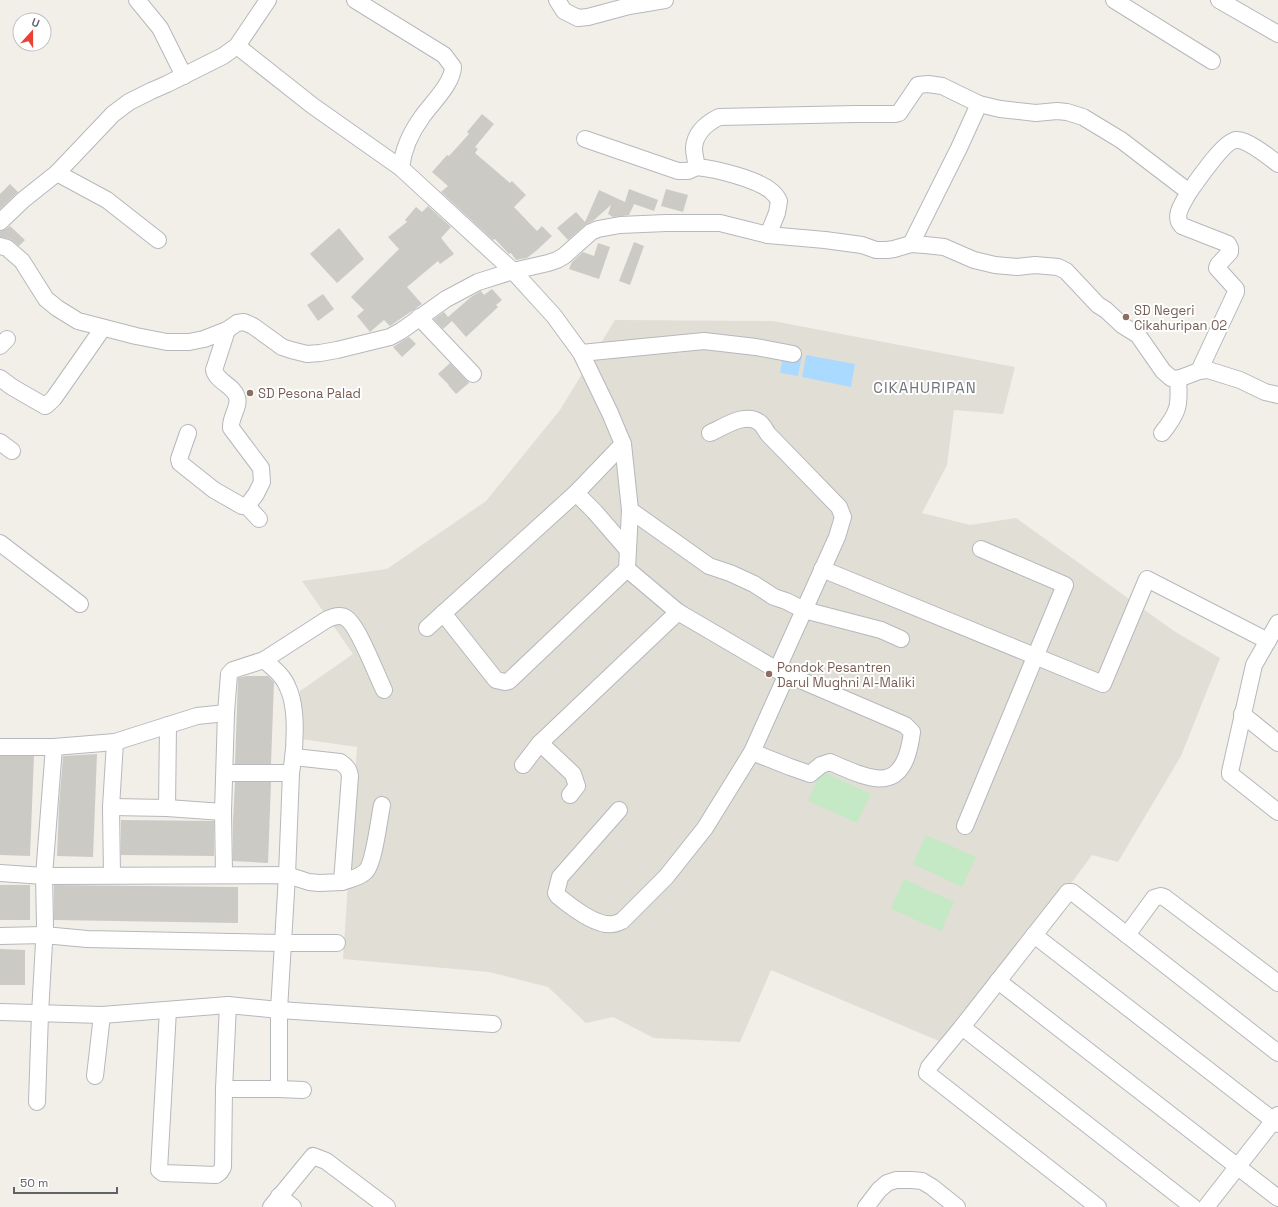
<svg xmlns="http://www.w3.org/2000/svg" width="1278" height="1207" viewBox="0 0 1278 1207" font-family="'Space Grotesk',sans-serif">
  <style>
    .education { fill: #e1ded6 }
    .green { fill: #c5e8c5 }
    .water { fill: #aadaff }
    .building { fill: #cccac5 }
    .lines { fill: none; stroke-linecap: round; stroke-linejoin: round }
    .minor-casing { stroke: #b5b8bc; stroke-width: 18 }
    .minor { stroke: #fff; stroke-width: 16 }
    .education-dot { fill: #8d6e63; stroke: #fff; stroke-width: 1.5 }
    .labels { text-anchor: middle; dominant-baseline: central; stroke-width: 4; stroke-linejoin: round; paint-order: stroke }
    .education-label { font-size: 13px; fill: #785e54; stroke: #fff; text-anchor: start }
    .quarter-label { font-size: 15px; letter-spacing: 1px; fill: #70757a; stroke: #fff }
  </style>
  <rect width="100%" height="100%" fill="#f1efe8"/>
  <path class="education" d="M615 320 773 321 1015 367 1003 414 954 410 947 465 922 513 970 525 1016 518 1174 631 1220 658 1181 756 1118 862 1092 855 1070 885 946 1044 771 970 740 1042 654 1038 613 1017 586 1023 548 987 489 972 343 959 357 747 301 739 300 691 353 654 302 581 387 569 486 501 560 410Z"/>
  <g class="green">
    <path d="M821 771 871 794 857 823 808 801Z"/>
    <path d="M926 835 976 857 962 887 913 864Z"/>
    <path d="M904 879 954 902 941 931 891 909Z"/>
  </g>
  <g class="water">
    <path d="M784 351 802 355 798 376 780 373Z"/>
    <path d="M806 355 855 364 851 387 802 377Z"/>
  </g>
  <g class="building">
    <path d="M482 114 494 124 475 147 478 149 475 153 510 183 512 181 526 195 514 207 537 231 542 226 552 236 537 250 527 258 516 260 511 253 509 254 495 239 493 240 441 192 448 186 432 172 447 155 449 156 469 134 467 132Z"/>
    <path d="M10 184 18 192 0 209V194Z"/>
    <path d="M629 189 658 200 654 211 634 204 629 215 613 217 608 214 611 205 594 220 585 225 568 240 557 228 576 212 585 222 599 190 625 202Z"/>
    <path d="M666 189 688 195 683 212 661 206Z"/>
    <path d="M428 206 451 227 441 238 454 254 440 264 438 261 407 287 422 304 390 326 384 320 370 332 357 316 364 310 351 297 399 249 388 237 407 222 405 220 416 207 422 212Z"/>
    <path d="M10 226 25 240 19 246 10 239 0 237V231L6 229Z"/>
    <path d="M339 228 364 259 337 283 310 254Z"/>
    <path d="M634 242 644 246 630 285 619 281Z"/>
    <path d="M598 243 610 247 599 279 569 269 572 262 583 252 594 256Z"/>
    <path d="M492 289 502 300 496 305 498 307 466 337 452 321 443 329 434 319 444 312 448 317 471 297 481 291 484 295Z"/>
    <path d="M323 294 334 309 318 321 307 305Z"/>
    <path d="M409 337 416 344 402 357 393 347Z"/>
    <path d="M450 363 469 383 456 394 448 385H449L438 374Z"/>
    <path d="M247 676H268L274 682 271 764H235L238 678Z"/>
    <path d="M97 754 93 857 57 856 59 806 63 756Z"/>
    <path d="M0 756H34L30 856 0 855Z"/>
    <path d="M235 782H271L268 863 233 861V821Z"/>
    <path d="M121 820 214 821V856L121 855Z"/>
    <rect x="0" y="885" width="30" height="35"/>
    <path d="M54 885 238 887V923L54 920Z"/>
    <path d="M0 949 25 950V985H0Z"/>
  </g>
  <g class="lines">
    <defs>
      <g id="minor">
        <path d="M137 0 160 28 184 76"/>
        <path d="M355 0 444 55 453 67C453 83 431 104 422 117 411 132 403 150 401 168L513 271 554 316 581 353 610 413 623 444 630 510 627 569 678 612 777 670 905 725 912 732C904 795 875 782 830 762L821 765 810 774 790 767 752 752"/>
        <path d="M557 0 564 11 578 18 588 17 629 6 665 0"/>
        <path d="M1114 0 1212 61"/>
        <path d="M1219 0 1278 34"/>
        <path d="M237 46 313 106 401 168"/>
        <path d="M585 139 678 171H688L697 167"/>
        <path d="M57 173 107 200 158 240"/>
        <path d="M1189 192C1197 181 1224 141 1236 140 1247 139 1269 157 1278 164"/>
        <path d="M0 222 23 200 57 173 113 114 129 102 151 91 167 84 223 56 237 46 268 0"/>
        <path d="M768 235 777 213 779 201C777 197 775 194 771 191 757 179 716 169 697 167 696 161 694 154 694 148 695 133 707 123 719 117L856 114H895L899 113 918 85 928 84 942 86 979 104 1000 109 1036 113 1057 111 1067 112 1083 117 1121 140 1189 192C1184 202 1172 216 1182 226L1228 244 1230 248V252L1218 265 1217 268 1236 289V292L1199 371"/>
        <path d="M911 244 959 148 979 104"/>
        <path d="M0 246 7 248 22 261 46 299 57 308 78 321 136 336 167 342H189L204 339 227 330 237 323 244 322 253 326 282 347 291 350 307 354 320 353 337 350 390 337 401 331 446 299 478 282 513 271 548 263 557 260 564 256 591 232 598 229 620 225 666 223H720L768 235 825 240 862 245 876 250H887L894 249 911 244 925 245 944 247 974 260 995 265 1017 267 1035 265 1058 267 1066 271 1098 305 1106 310 1122 325 1138 335 1163 371 1171 378 1178 379 1199 371 1208 370 1240 380 1265 392 1278 395"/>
        <path d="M419 317 473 374"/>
        <path d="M227 330 214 370C217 382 233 385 237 397 240 407 230 417 231 428L261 468 262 482 256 494 247 506 259 519"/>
        <path d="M0 346 7 339"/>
        <path d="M581 353 704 341 756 347 793 354"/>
        <path d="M0 378 12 387 45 406 48 404 54 398 103 328"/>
        <path d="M188 433 179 459 180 463 214 490 242 506H247"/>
        <path d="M710 433C724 427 746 411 760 423 764 426 766 432 769 435L839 507 843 517 837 537 777 670"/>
        <path d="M1162 433C1179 412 1180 405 1178 379"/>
        <path d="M0 442 12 451"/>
        <path d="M576 493 595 512 627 549"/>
        <path d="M630 510 709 566 730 573 754 584 774 597 786 601 804 610 881 630 901 639"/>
        <path d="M0 543 80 604"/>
        <path d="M822 569 1103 684 1147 579 1268 641"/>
        <path d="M443 613 496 680 505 682 509 681 627 569"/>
        <path d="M1278 623 1254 665 1230 772V774L1278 812"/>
        <path d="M427 628 576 493 623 444"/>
        <path d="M264 660C273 668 284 676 288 688 298 709 295 750 291 773L287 875 279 1010V1089"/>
        <path d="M1242 714 1278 743"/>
        <path d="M540 743 573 774 577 786 570 795"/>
        <path d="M0 747H54L115 742 197 716 226 713"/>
        <path d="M523 765 540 743 678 612"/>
        <path d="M225 773H291"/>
        <path d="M111 807 167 808 223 812"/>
        <path d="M167 808 168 725"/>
        <path d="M619 810 560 877 556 893 558 896C570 906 597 927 613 924 616 924 619 922 622 921L666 877 705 828 752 752 787 674"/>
        <path d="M965 826 1065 585 981 549"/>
        <path d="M0 873 44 876 287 875 309 882 319 883 342 882 350 776C349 769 346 766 340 762L294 757"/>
        <path d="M224 874 223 812 226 713 229 674 233 670 264 660 326 620C332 617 340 614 346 618 358 625 377 676 384 690"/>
        <path d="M112 875 111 807 115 742"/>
        <path d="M342 882C349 879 359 878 365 872 374 865 379 819 382 805"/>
        <path d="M1034 935 1278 1124"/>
        <path d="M1127 935 1154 898 1161 896 1164 897 1278 983"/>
        <path d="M0 936 44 935 87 939 284 943H337"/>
        <path d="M998 981 1278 1198"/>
        <path d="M168 1010 159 1170 163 1173 216 1175 220 1172 223 1167 224 1089 228 1005"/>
        <path d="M0 1012 102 1015 228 1005 279 1010 493 1024"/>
        <path d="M962 1027 1193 1207"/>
        <path d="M95 1076 102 1015"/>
        <path d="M224 1089H279L303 1090"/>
        <path d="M37 1102 40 1014 45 925 44 876 54 747"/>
        <path d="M279 1196 293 1207"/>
        <path d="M271 1207 313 1156 326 1161 387 1207"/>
        <path d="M866 1207 879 1190 887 1183 896 1180H912L922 1181 932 1187 957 1207"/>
        <path d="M1098 1207 927 1073 929 1067 962 1027 1068 892H1072L1278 1053"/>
        <path d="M1206 1207 1278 1115"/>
      </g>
    </defs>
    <use href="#minor" class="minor-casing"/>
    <use href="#minor" class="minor"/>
  </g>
  <g class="education-dot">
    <circle cx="1126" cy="317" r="4"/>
    <circle cx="250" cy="393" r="4"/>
    <circle cx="769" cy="674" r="4"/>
  </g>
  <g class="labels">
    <g class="education-label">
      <text x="1134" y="310">SD Negeri<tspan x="1134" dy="15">Cikahuripan 02</tspan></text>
      <text x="258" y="393">SD Pesona Palad</text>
      <text x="777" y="667">Pondok Pesantren<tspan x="777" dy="15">Darul Mughni Al-Maliki</tspan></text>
    </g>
    <g class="quarter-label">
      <text x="925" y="387">CIKAHURIPAN</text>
    </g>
  </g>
  <g transform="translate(32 32) rotate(21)"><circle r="19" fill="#ffffff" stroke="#bfc1c3"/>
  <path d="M0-3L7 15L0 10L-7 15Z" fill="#ea4335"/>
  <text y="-6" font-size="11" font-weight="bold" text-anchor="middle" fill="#5f6368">U</text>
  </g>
  <path d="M14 1187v6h103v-6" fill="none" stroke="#5f6368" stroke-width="2"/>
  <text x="20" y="1187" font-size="12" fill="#5f6368" stroke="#ffffff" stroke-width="3" paint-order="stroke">50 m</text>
</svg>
